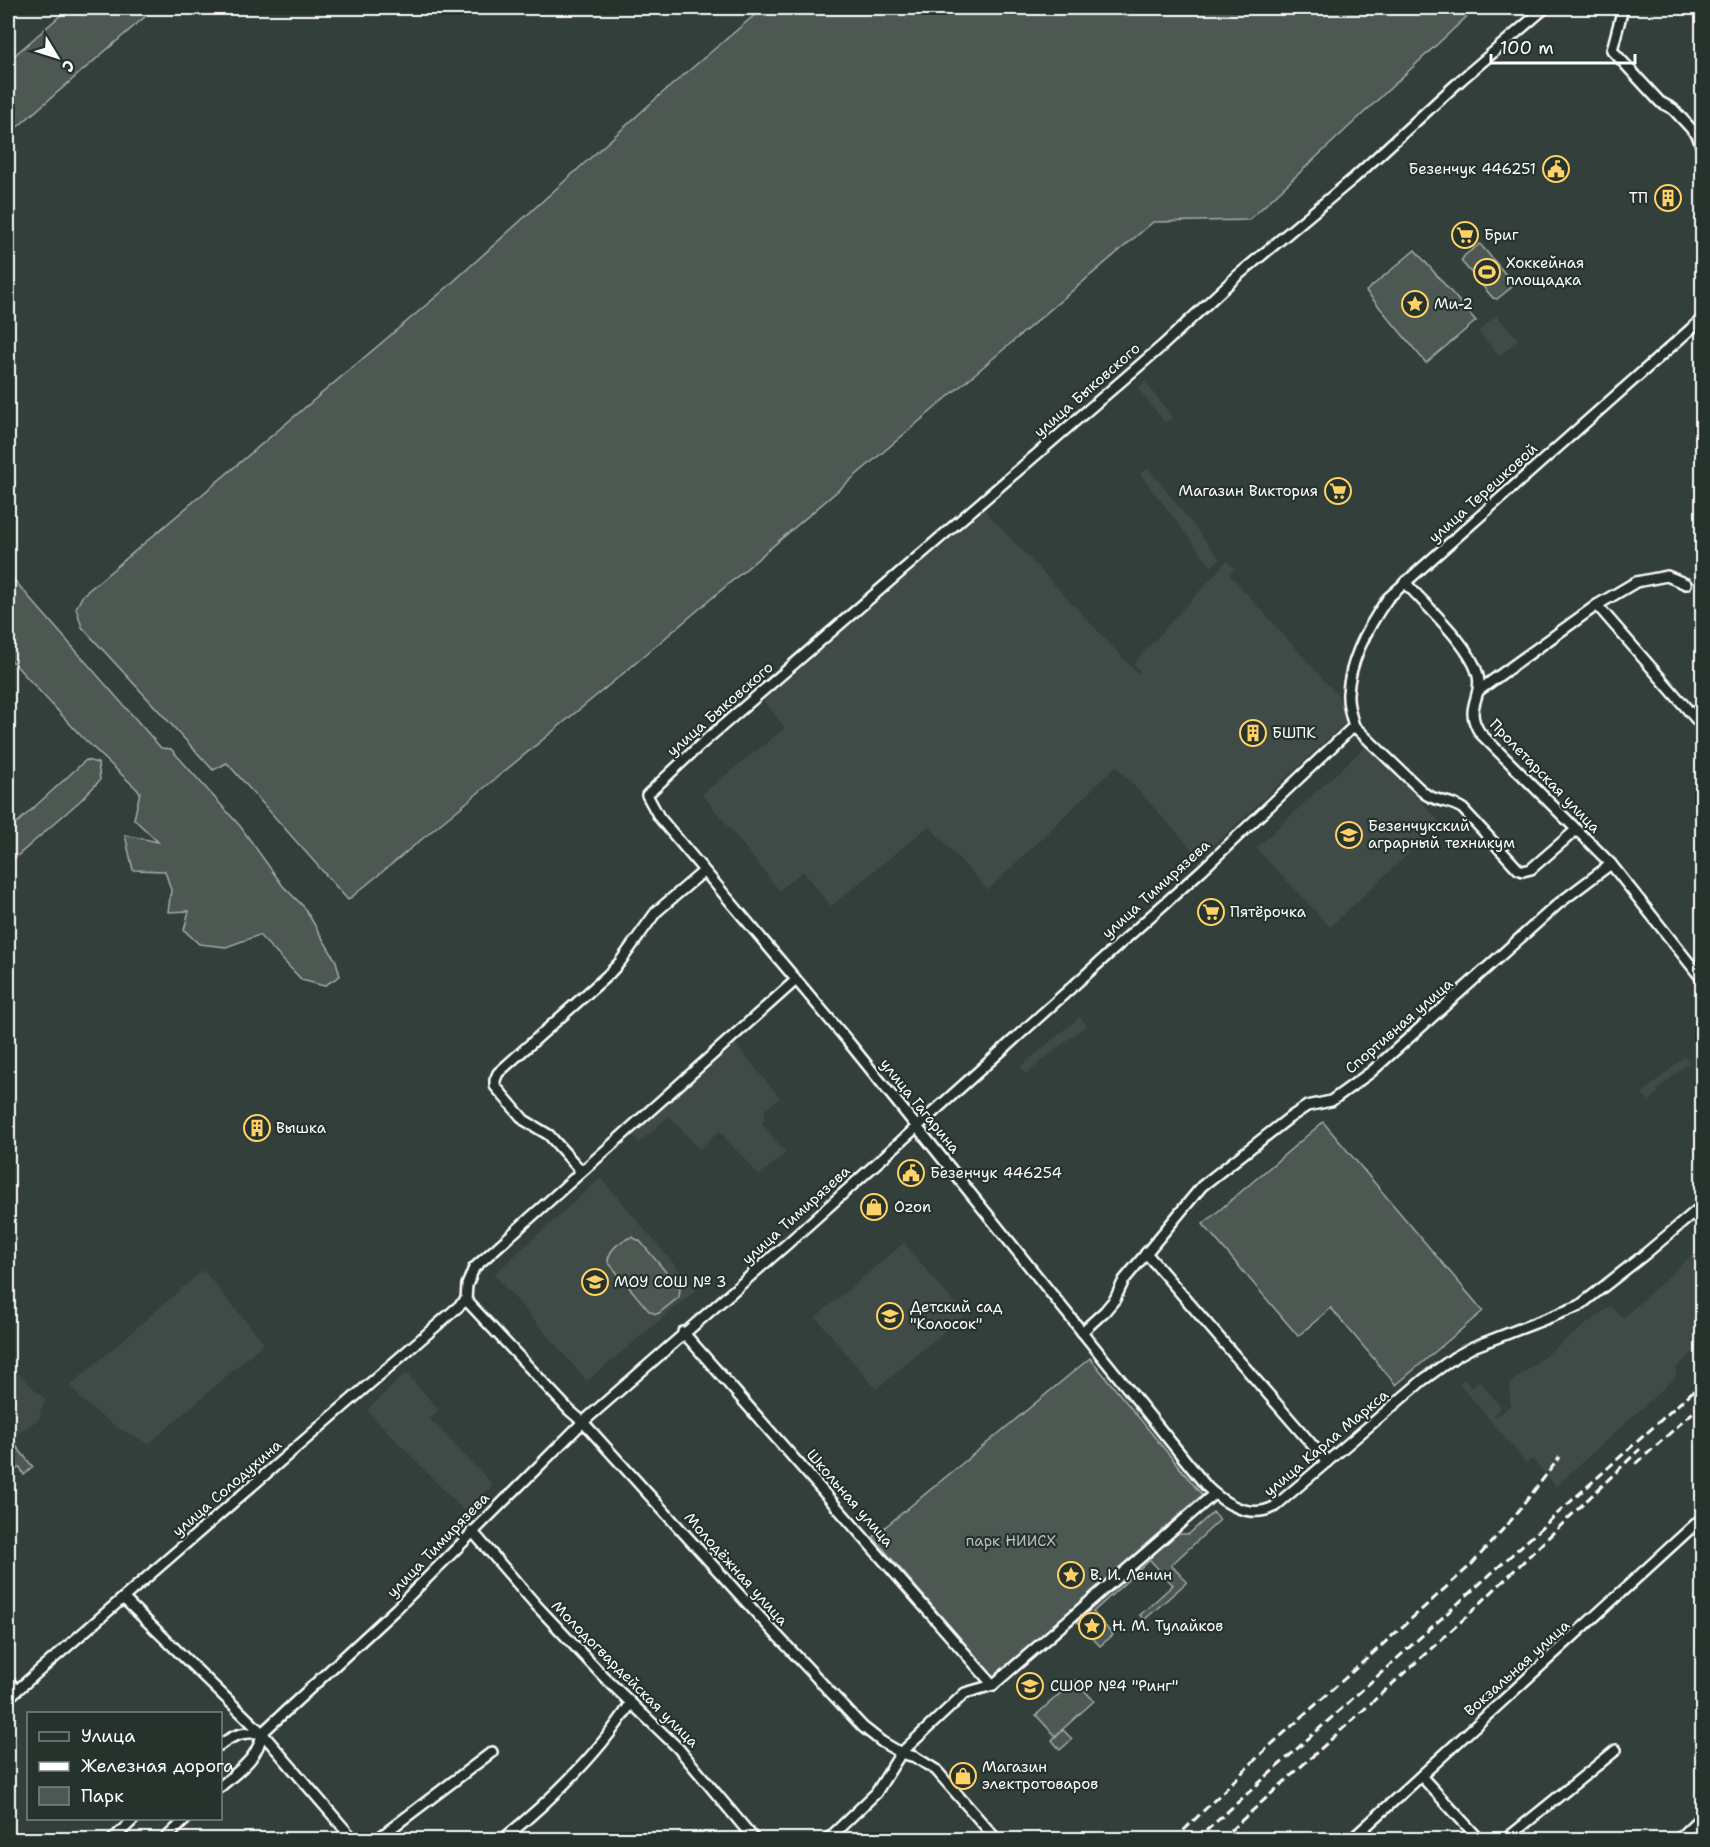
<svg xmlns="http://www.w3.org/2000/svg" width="1710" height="1847" viewBox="0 0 1710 1847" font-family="'Shantell Sans',sans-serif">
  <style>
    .built { fill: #404c47 }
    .green { fill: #4d5853; stroke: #a6aca9; stroke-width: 1.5 }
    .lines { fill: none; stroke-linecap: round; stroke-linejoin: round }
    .street-casing { stroke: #fff; stroke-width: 14 }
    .street { stroke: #26332d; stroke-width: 9 }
    .rail { stroke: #fff; stroke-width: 3; stroke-dasharray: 9 4.5; stroke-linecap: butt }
    .labels { text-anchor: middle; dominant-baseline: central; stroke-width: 4.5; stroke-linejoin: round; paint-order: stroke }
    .poi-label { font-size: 15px; fill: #fff; stroke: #26332d; text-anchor: start }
    .street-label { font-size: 15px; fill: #fff; stroke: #26332d }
    .park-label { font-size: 15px; fill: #b8bcba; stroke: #26332d }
  </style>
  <rect width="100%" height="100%" fill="#333f3a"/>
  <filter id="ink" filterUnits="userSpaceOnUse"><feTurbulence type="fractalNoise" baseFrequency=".0167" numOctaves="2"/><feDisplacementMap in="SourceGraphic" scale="12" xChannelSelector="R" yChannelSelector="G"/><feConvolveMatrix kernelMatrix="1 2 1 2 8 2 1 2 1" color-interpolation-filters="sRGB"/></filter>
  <g filter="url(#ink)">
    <g class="built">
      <path d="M1496 315 1518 339 1500 356 1478 332Z"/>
      <path d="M1145 382 1172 417 1165 423 1138 388Z"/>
      <path d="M1148 468 1220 559 1211 566 1140 474Z"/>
      <path d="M984 510 1138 674 1140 671 1133 664 1227 561 1234 568 1229 574 1339 697 1346 722 1200 858 1116 766 988 890 929 826 831 906 803 871 779 890 702 794 785 728 763 700Z"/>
      <path d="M1368 744 1441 823 1330 927 1256 848Z"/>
      <path d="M1080 1017 1086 1025 1026 1074 1020 1067Z"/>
      <path d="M734 1042 780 1098 766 1109 762 1124 786 1153 759 1175 719 1131 699 1149 669 1116 639 1143 633 1135 658 1112 655 1109Z"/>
      <path d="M1684 1057 1689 1062 1657 1090 1659 1092 1649 1101 1642 1094Z"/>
      <path d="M601 1178 696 1290 587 1381 494 1274Z"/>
      <path d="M904 1243 964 1315 876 1389 816 1317Z"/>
      <path d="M1702 1246V1344L1677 1367 1675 1378 1556 1486 1532 1459 1526 1463 1459 1383 1464 1379 1471 1388 1479 1381 1501 1407 1494 1414 1496 1417 1510 1406V1383L1610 1306 1623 1318Z"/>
      <path d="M203 1270 264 1343 149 1444 120 1429 100 1415 82 1400 70 1386Z"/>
      <path d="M8 1364 46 1400 40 1411V1418L12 1438 8 1432Z"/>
      <path d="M406 1373 439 1410 430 1419 493 1485 464 1511 367 1410Z"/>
    </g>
    <g class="green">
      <path d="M69 8H155L8 135V61Z"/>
      <path d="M763 8H1476L1249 220 1153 222 631 667 348 900 227 763 213 770 82 627 76 608 83 595 444 290 660 95Z"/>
      <path d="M1480 244 1513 283 1512 287 1497 299 1493 298 1461 261 1465 255Z"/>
      <path d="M1415 250 1476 321 1426 363 1366 291Z"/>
      <path d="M8 573 161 748 171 749 240 826 283 886 304 907 336 961 340 976 324 986 302 980 259 935 226 947 199 944 184 930 189 911 168 912 171 890 165 871 133 870 125 835 158 842 134 819 140 792 82 737 8 657Z"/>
      <path d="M86 760 98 763 100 780 81 800 8 864V831Z"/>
      <path d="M1323 1122 1483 1311 1396 1385 1331 1308 1298 1336 1203 1224Z"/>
      <path d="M632 1237 640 1241 680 1289 679 1297 659 1313 656 1314 649 1311 608 1262C608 1250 621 1240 632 1237Z"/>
      <path d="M1090 1358 1202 1495 994 1677 873 1537Z"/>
      <path d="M8 1436 33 1467 24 1475 20 1467 8 1474Z"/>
      <path d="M1213 1512 1220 1520 1171 1565 1187 1582 1144 1620 1140 1615 1173 1585 1150 1560 1093 1612 1113 1635 1100 1646 1077 1621 1081 1618 1092 1629 1096 1626 1085 1614 1174 1534H1189Z"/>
      <path d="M1075 1680 1094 1701 1055 1736 1036 1715Z"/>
      <path d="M1063 1730 1072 1739 1060 1750 1052 1740Z"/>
    </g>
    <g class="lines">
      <defs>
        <g id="street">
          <path d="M1545 8 1462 79 1354 178 1237 276 1162 346 699 746 647 795 659 817 847 1040 1207 1487C1225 1504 1250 1519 1274 1507L1423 1380 1455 1357 1473 1347 1579 1306 1644 1255 1702 1206"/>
          <path d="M1623 8 1612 50 1660 102 1673 109 1697 135 1702 148"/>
          <path d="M1405 582C1425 605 1472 647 1478 676 1483 698 1463 707 1480 733L1611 864 1702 979"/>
          <path d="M1597 605 1702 726"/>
          <path d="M1478 691 1597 605 1636 582 1667 576 1686 584"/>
          <path d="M1576 830 1531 869 1523 871 1518 869 1463 809C1451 800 1435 802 1424 793L1354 726C1351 716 1347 704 1348 693 1350 659 1369 625 1388 598L1702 319"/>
          <path d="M581 1171 549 1135 524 1120 495 1086V1080L498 1073 609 974 620 962 656 912 704 871"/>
          <path d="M1146 1253 1327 1462"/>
          <path d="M466 1300 569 1410 583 1422 758 1615 863 1727 882 1742 901 1753 915 1757 936 1770 997 1840"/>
          <path d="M466 1300 467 1285 474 1268 796 980"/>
          <path d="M683 1332 993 1685"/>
          <path d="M1082 1332 1105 1311 1115 1299 1124 1280 1202 1186 1289 1118 1307 1106 1331 1101 1371 1072 1558 904 1611 864"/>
          <path d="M472 1531 537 1606 603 1676 678 1748 755 1840"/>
          <path d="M123 1598 262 1733 354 1840"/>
          <path d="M8 1680 16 1690"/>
          <path d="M8 1698 466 1300"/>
          <path d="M220 1745C234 1734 244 1732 262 1733"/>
          <path d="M1421 1776 1480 1840"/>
          <path d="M220 1787C239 1770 258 1759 262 1733L397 1608 583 1422 787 1244 1203 869 1354 726"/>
          <path d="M112 1840 135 1818"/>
          <path d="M164 1840 187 1818"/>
          <path d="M376 1840 492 1752"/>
          <path d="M502 1840C550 1801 598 1755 631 1703"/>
          <path d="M827 1840 876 1793 901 1753 965 1693 993 1685 1214 1494"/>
          <path d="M1351 1840 1702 1518"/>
          <path d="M1505 1840 1616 1750"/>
          <path d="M1677 1840 1702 1816"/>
        </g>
      </defs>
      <use href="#street" class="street-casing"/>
      <use href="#street" class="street"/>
      <g class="rail">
        <path d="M1636 1464 1702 1404"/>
        <path d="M1174 1840 1263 1752 1471 1565 1513 1518 1560 1457"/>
        <path d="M1196 1840 1702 1383"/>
        <path d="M1220 1840 1466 1617 1640 1449"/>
      </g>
    </g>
  </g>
  <defs>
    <symbol id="civic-ring" viewBox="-11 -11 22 22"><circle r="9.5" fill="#26332d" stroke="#ffd166" stroke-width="1.5"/><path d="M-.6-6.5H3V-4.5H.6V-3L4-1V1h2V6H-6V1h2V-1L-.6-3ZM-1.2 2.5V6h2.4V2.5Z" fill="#ffd166"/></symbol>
    <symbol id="building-ring" viewBox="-11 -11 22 22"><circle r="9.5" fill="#26332d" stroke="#ffd166" stroke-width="1.5"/><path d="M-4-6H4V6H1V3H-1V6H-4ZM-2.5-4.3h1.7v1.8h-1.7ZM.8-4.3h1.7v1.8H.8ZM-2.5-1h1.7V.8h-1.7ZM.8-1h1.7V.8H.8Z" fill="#ffd166"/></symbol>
    <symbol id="supermarket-ring" viewBox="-11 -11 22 22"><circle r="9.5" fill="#26332d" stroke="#ffd166" stroke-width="1.5"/><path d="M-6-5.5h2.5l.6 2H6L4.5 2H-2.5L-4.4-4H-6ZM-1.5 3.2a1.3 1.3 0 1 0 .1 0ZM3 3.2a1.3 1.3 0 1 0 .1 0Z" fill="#ffd166"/></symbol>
    <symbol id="stadium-ring" viewBox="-11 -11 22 22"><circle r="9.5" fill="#26332d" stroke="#ffd166" stroke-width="1.5"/><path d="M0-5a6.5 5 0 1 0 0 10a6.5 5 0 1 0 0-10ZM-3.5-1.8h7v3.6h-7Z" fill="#ffd166"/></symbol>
    <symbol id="sight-ring" viewBox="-11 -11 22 22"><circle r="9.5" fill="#26332d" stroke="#ffd166" stroke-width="1.5"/><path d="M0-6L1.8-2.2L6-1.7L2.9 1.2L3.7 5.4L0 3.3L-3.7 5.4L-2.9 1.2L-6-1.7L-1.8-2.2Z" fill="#ffd166"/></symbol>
    <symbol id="university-ring" viewBox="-11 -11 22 22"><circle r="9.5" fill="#26332d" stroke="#ffd166" stroke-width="1.5"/><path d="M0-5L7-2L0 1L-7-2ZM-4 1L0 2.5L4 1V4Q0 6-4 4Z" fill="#ffd166"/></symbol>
    <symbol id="shop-ring" viewBox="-11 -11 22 22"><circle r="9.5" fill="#26332d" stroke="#ffd166" stroke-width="1.5"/><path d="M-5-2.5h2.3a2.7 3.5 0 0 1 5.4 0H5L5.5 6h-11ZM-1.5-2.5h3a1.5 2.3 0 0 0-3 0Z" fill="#ffd166"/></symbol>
    <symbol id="school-ring" viewBox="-11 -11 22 22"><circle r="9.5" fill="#26332d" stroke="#ffd166" stroke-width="1.5"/><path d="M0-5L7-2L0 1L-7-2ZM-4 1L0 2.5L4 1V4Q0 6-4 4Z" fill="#ffd166"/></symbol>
  </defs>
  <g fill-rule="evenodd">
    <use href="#civic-ring" x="1541" y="154" width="30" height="30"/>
    <use href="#building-ring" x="1653" y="183" width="30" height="30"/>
    <use href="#supermarket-ring" x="1450" y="220" width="30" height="30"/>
    <use href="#stadium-ring" x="1472" y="257" width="30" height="30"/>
    <use href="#sight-ring" x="1400" y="289" width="30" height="30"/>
    <use href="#supermarket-ring" x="1323" y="476" width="30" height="30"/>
    <use href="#building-ring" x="1238" y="718" width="30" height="30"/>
    <use href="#university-ring" x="1334" y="820" width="30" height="30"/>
    <use href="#supermarket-ring" x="1196" y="897" width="30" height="30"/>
    <use href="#building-ring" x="242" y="1113" width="30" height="30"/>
    <use href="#civic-ring" x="896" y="1158" width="30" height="30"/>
    <use href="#shop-ring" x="859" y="1192" width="30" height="30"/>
    <use href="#school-ring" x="580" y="1267" width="30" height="30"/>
    <use href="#school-ring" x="875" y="1301" width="30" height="30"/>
    <use href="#sight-ring" x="1056" y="1560" width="30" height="30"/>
    <use href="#sight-ring" x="1077" y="1611" width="30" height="30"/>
    <use href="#school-ring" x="1015" y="1671" width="30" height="30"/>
    <use href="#shop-ring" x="948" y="1761" width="30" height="30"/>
  </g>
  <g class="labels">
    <g class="poi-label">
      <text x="1536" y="169" text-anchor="end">Безенчук 446251</text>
      <text x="1648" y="198" text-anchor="end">ТП</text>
      <text x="1484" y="235">Бриг</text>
      <text x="1506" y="263">Хоккейная<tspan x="1506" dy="17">площадка</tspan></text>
      <text x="1434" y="304">Ми-2</text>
      <text x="1318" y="491" text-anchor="end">Магазин Виктория</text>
      <text x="1272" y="733">БШПК</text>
      <text x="1368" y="826">Безенчукский<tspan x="1368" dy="17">аграрный техникум</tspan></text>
      <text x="1230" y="912">Пятёрочка</text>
      <text x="276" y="1128">Вышка</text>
      <text x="930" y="1173">Безенчук 446254</text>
      <text x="894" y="1207">Ozon</text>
      <text x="614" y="1282">МОУ СОШ № 3</text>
      <text x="910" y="1307">Детский сад<tspan x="910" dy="17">"Колосок"</tspan></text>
      <text x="1090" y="1575">В. И. Ленин</text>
      <text x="1112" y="1626">Н. М. Тулайков</text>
      <text x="1050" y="1686">СШОР №4 "Ринг"</text>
      <text x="982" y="1767">Магазин<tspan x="982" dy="17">электротоваров</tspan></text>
    </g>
    <g class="street-label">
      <text transform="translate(1087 390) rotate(-41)">улица Быковского</text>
      <text transform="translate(1483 493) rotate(-42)">улица Терешковой</text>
      <text transform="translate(720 709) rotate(-41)">улица Быковского</text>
      <text transform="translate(1545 776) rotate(46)">Пролетарская улица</text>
      <text transform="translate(1156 889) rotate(-42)">улица Тимирязева</text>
      <text transform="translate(1399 1026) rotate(-41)">Спортивная улица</text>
      <text transform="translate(920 1106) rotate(51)">улица Гагарина</text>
      <text transform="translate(796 1215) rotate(-42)">улица Тимирязева</text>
      <text transform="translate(1326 1443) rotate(-40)">улица Карла Маркса</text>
      <text transform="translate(227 1488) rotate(-41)">улица Солодухина</text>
      <text transform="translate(850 1498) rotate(49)">Школьная улица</text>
      <text transform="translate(438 1545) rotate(-46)">улица Тимирязева</text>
      <text transform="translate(736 1569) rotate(48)">Молодёжная улица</text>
      <text transform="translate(1517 1668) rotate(-42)">Вокзальная улица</text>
      <text transform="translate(625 1674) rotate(45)">Молодогвардейская улица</text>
    </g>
    <g class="park-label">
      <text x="1011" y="1541">парк НИИСХ</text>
    </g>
  </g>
  <rect width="1710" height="1847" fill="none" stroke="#26332d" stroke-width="30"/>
  <rect x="15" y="15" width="1680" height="1817" fill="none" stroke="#fff" stroke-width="2" filter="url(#ink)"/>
  <rect x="27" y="1712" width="195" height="108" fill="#26332d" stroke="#7d8581" stroke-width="1.5"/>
  <rect x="39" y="1732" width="30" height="9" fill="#26332d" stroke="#7d8581" stroke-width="1.5"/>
  <text x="81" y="1742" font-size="18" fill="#ffffff">Улица</text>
  <rect x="39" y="1762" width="30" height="9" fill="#ffffff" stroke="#7d8581" stroke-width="1.5"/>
  <text x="81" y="1772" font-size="18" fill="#ffffff">Железная дорога</text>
  <rect x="39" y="1787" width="30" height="18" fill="#4d5853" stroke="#7d8581" stroke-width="1.5"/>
  <text x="81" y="1802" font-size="18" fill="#ffffff">Парк</text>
  <g transform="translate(57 57) rotate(128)" stroke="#26332d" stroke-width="4.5" paint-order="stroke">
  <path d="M0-4.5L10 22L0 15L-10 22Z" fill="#ffffff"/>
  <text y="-9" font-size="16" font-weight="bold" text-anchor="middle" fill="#ffffff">С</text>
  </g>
  <path d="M1491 54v9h144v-9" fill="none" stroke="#ffffff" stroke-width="3"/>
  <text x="1500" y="54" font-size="18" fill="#ffffff" stroke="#26332d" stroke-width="4.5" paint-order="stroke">100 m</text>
</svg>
